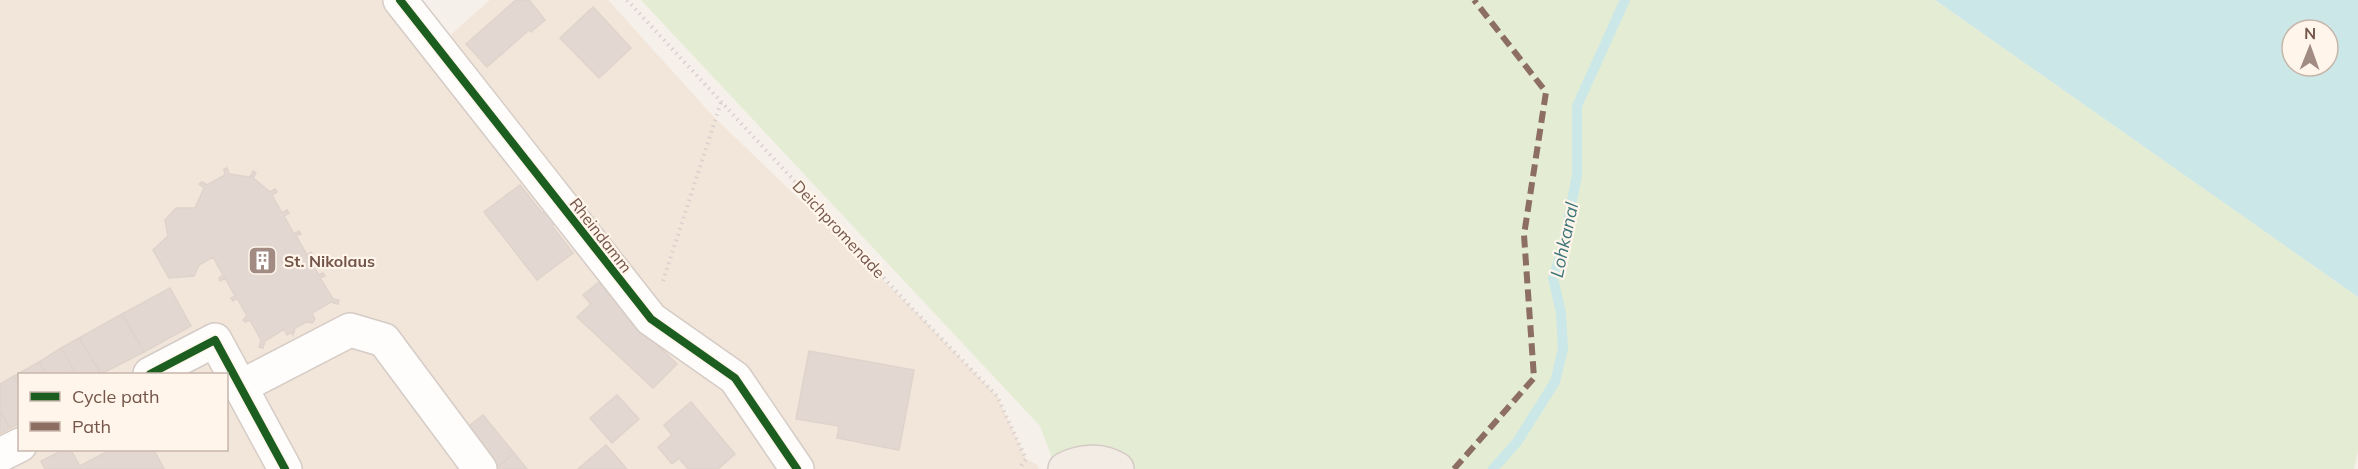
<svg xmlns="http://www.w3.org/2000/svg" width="2358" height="469" viewBox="0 0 2358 469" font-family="Mulish,sans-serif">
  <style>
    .residential { fill: #f2e5da; fill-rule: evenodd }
    .green { fill: #e4edd4 }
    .water { fill: #cbe7e7; fill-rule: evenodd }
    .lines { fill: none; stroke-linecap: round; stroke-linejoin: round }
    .stream { stroke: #cbe7e7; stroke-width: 10 }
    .building { fill: #e3d8d1; stroke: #dfd3cc; stroke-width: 1.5 }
    .minor-casing { stroke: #d5ccc6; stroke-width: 36 }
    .major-casing { stroke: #d5cac6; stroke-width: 36 }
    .path { stroke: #dad0ce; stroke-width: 4; stroke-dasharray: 1.5 4.5; stroke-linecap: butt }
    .minor { stroke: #fefdfc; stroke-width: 33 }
    .major { stroke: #f2ece5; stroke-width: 33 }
    .quiet { stroke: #8d6e63; stroke-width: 6; stroke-dasharray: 12 6; stroke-linecap: butt }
    .cycleway-casing { stroke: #fff5ea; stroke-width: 11 }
    .cycleway { stroke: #1b5e20; stroke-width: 8 }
    .labels { text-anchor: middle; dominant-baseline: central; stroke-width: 4.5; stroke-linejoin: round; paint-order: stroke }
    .street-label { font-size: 16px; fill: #74554a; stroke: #fff5ea }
    .poi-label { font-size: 16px; font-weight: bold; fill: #74554a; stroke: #fff5ea; text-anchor: start }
    .water-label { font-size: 18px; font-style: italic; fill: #3d757a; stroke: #fff5ea }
  </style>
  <rect width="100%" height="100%" fill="#f6f0ea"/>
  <path class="residential" d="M0 0H400L436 48 490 0H608L713 116 910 306 997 396 1026 459 1036 464 1039 469H0ZM20 374H226V450H20Z"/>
  <path class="green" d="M641 0H1935L2358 297V451L2354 469H1056L1040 426Z"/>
  <path class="water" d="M1935 0H2358V297ZM2292 30H2328V66H2292Z"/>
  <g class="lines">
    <path class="stream" d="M1493 469 1517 442 1555 382 1563 349 1561 313 1553 278 1563 248 1577 175V106L1625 0"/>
  </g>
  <g class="building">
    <path d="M516 0H529L545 20 531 32 529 30 487 67 466 44Z"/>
    <path d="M593 7 631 48 599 78 560 38Z"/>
    <path d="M227 168 229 174 250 177 253 171 256 173 253 178 270 192 275 189 277 192 272 195 282 213 287 210 289 213 284 216 294 234 299 231 301 234 296 236 307 255 311 252 313 255 308 258 319 275 323 273 325 276 320 278 333 299 339 300 338 304 331 302 312 313 315 319 312 323 306 322 295 328 293 335 292 332 287 335 284 329 265 341 263 348 259 347 261 340 250 320 245 322 243 320 247 316 237 298 233 301 231 298 235 296 225 278 220 281 219 278 223 275 213 257 199 265 194 276 169 278 153 250 168 236 165 220 176 208H195L204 188 199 184 202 182 207 185 225 175 224 169Z"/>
    <path d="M520 185 542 213 546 210 556 223 552 226 573 253 537 280 484 212Z"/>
    <path d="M599 282 631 320 677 364 653 388 577 317 591 304 583 295Z"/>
    <path d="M170 288 191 326 144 352 122 314Z"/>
    <path d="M122 314 144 352 101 374 79 338Z"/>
    <path d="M79 338 101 374H76L61 348Z"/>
    <path d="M61 348 76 374H46L39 362Z"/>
    <path d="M809 351 914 370 899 450 837 438 839 426 796 419Z"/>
    <path d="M39 362 46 374H20V387L14 376Z"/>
    <path d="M14 376 20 387V423L10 428 0 411V384Z"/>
    <path d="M617 395 639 419 612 443 590 418Z"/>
    <path d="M691 402 735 454 718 469H688L679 458 672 464 658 447 672 435 664 425Z"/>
    <path d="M0 411 10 428 0 434Z"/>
    <path d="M483 415 514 453 497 468 464 430Z"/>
    <path d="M606 445 627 469H578Z"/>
    <path d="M63 450H71L80 466 110 450H154L164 469H45L41 461Z"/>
    <path d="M514 453 527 469H497V468Z"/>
  </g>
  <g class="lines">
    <defs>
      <g id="minor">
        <path d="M400 0 651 319 735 378 797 469"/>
        <path d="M150 374 215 340 285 469"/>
        <path d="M240 387 350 330 384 340 480 469"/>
        <path d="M0 455 20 445"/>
      </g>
      <path id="major" d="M1065 469C1081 461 1101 459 1117 469"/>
    </defs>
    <use href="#minor" class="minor-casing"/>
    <use href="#major" class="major-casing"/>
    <g class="path">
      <path d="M627 0 910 306 997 396 1026 459 1019 469"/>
      <path d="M663 281 721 102"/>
    </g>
    <use href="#minor" class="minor"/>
    <use href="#major" class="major"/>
    <path class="quiet" d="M1454 469 1534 378 1524 235 1546 92 1474 0"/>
    <defs>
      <g id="cycleway">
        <path d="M400 0 651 319 735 378 797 469"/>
        <path d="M150 374 215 340 285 469"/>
      </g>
    </defs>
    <use href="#cycleway" class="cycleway-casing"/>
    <use href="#cycleway" class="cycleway"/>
  </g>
  <defs>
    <symbol id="building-square" viewBox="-11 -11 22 22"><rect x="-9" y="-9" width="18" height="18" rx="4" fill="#a28b82" stroke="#fff5ea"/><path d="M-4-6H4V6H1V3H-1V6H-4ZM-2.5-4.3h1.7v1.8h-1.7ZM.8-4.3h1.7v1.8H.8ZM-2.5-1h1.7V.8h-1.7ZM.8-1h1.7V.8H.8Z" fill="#fff"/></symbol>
  </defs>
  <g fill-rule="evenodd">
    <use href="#building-square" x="246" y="244" width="33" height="33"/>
  </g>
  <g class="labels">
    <g class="street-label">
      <text transform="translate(839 229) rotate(47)">Deichpromenade</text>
      <text transform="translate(601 235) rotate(52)">Rheindamm</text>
    </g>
    <g class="poi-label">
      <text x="284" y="261">St. Nikolaus</text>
    </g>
    <g class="water-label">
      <text transform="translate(1564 240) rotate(-78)">Lohkanal</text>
    </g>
  </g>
  <rect x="18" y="373" width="210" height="78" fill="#fff5ea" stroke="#c7b5aa" stroke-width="1.5"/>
  <rect x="30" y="392" width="30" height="9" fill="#1b5e20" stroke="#c7b5aa" stroke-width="1.5"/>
  <text x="72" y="403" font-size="18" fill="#74554a">Cycle path</text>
  <rect x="30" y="422" width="30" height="9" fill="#8d6e63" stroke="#c7b5aa" stroke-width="1.5"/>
  <text x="72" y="433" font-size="18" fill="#74554a">Path</text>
  <g transform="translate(2310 48) rotate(1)"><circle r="28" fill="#fff5ea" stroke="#c7b5aa" stroke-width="1.5"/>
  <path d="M0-4.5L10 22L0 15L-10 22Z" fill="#a28b82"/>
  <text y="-9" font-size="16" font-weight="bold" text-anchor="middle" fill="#74554a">N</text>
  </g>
</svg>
